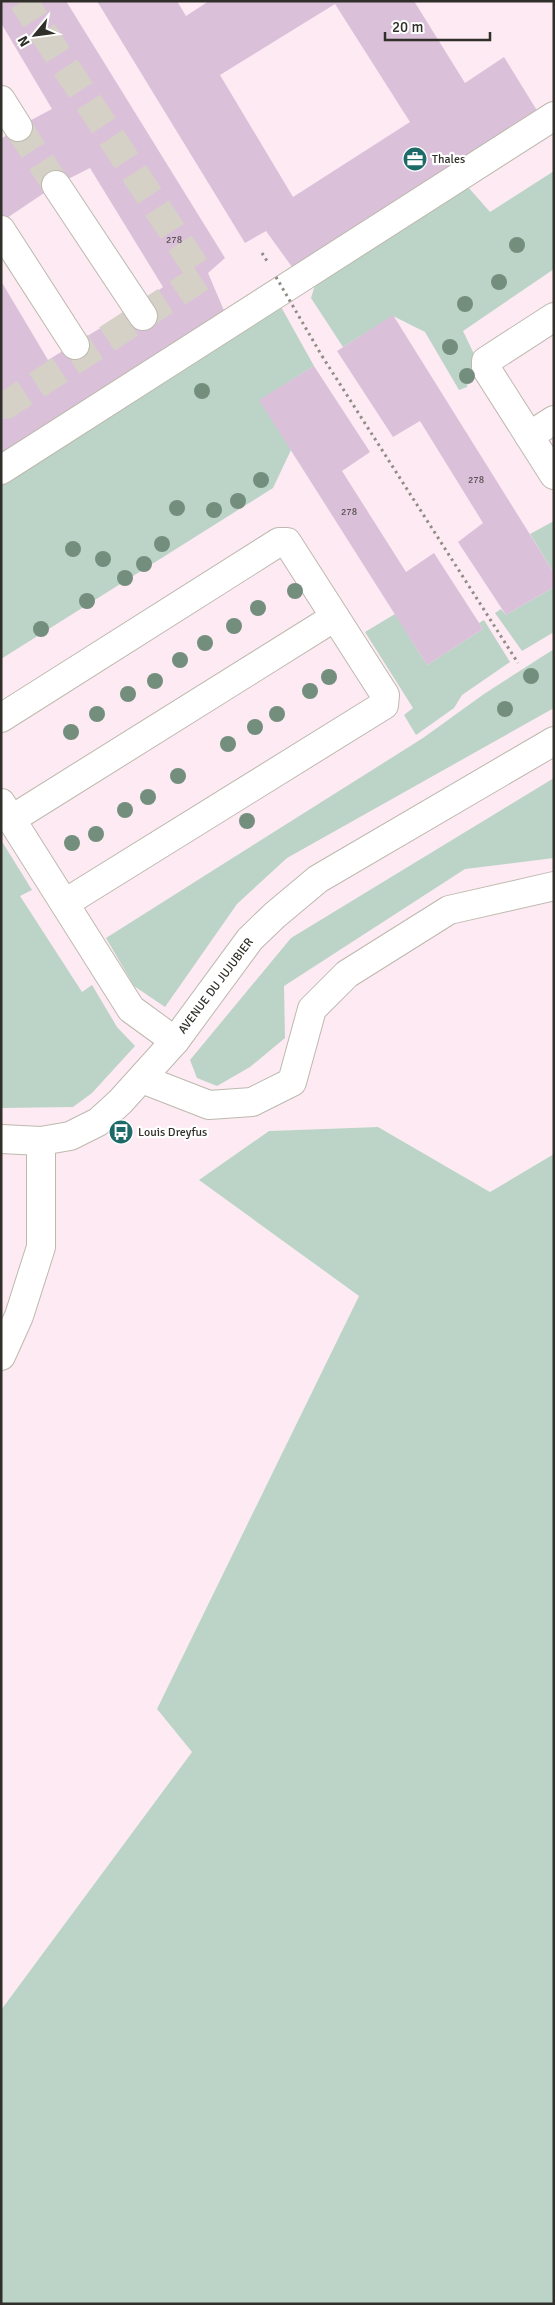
<svg xmlns="http://www.w3.org/2000/svg" width="555" height="2305" viewBox="0 0 555 2305" font-family="Signika,sans-serif">
  <style>
    .industrial { fill: #fdeaf3 }
    .green { fill: #bbd4c7 }
    .building { fill: #dbc0d9; fill-rule: evenodd }
    .lines { fill: none; stroke-linecap: round; stroke-linejoin: round }
    .minor-tunnel { stroke: #d5d1c7; stroke-width: 28; stroke-dasharray: 28 14; stroke-linecap: butt }
    .minor-casing { stroke: #bdb9ae; stroke-width: 30 }
    .path { stroke: #8e8c83; stroke-width: 3; stroke-dasharray: 2.5 4; stroke-linecap: butt }
    .minor { stroke: #fff; stroke-width: 28 }
    .path-bridge { stroke: #8e8c83; stroke-width: 3; stroke-dasharray: 2.5 4; stroke-linecap: butt }
    .tree { fill: #748e7e }
    .labels { text-anchor: middle; dominant-baseline: central; stroke-width: 4.5; stroke-linejoin: round; paint-order: stroke }
    .number-label { font-size: 10px; fill: #5b5356 }
    .poi-label { font-size: 12px; fill: #302f2a; stroke: #fff; text-anchor: start }
    .street-label { font-size: 12px; fill: #302f2a; stroke: #fff }
  </style>
  <rect width="100%" height="100%" fill="#fefaee"/>
  <path class="industrial" d="M1 1H554V1154L490 1192 378 1127 269 1131 199 1180 359 1296 157 1709 192 1752 1 2010Z"/>
  <g class="green">
    <path d="M554 171V269L463 331 474 354 467 387 459 390 425 332 393 316 343 347 311 298 317 279 468 187 490 212Z"/>
    <path d="M280 305 314 366 260 400 291 450 273 488 1 659V482Z"/>
    <path d="M554 521V573L530 534Z"/>
    <path d="M554 587V632L522 651 495 613 501 609 506 615Z"/>
    <path d="M395 614 427 665 483 629 479 623 484 620 510 662 462 695 454 708 416 735 404 715 413 708 365 632Z"/>
    <path d="M554 649V708L287 858 237 904 165 1007 134 986 106 938 423 738 484 694Z"/>
    <path d="M554 778V858L465 869 284 986 285 1038 250 1067 217 1086 197 1078 190 1060 291 938Z"/>
    <path d="M1 840 32 890 20 896 82 992 92 985 117 1027 135 1046 92 1093 73 1107 1 1108Z"/>
    <path d="M378 1127 490 1192 554 1154V2304H1V2010L192 1752 157 1709 359 1296 199 1180 269 1131Z"/>
  </g>
  <g class="building">
    <path d="M1 1H66L225 258 208 273 228 320 1 469V281L48 360 135 307 163 287 90 168 56 185 1 222V139L18 127 52 109 1 23Z"/>
    <path d="M97 1H177L186 16 209 1H414L465 83 504 57 541 117 300 278 266 231 245 243ZM335 4 410 122 293 197 220 75Z"/>
    <path d="M393 315 554 573V587L506 615 458 542 483 523 420 421 393 437 337 351Z"/>
    <path d="M314 366 370 452 342 471 406 572 434 553 483 629 427 665 259 400Z"/>
  </g>
  <g class="lines">
    <g class="minor-tunnel">
      <path d="M18 127 56 185"/>
      <path d="M1 403 6 405 202 277 23 1"/>
    </g>
    <defs>
      <g id="minor">
        <path d="M1 100 18 127"/>
        <path d="M56 185 143 316"/>
        <path d="M1 230 75 345"/>
        <path d="M554 317 486 361V368L554 475"/>
        <path d="M529 436 554 420"/>
        <path d="M1 470 554 116"/>
        <path d="M1 718 279 542H287L385 695 384 705 65 903"/>
        <path d="M1 803 131 1009 175 1041"/>
        <path d="M12 819 335 617"/>
        <path d="M142 1079 209 1105 252 1102 292 1082 312 1009 347 974 449 910 554 886"/>
        <path d="M1 1139 41 1141 70 1136 98 1122 120 1102 175 1041 250 939 275 915 318 879 554 741"/>
        <path d="M1 1356 19 1316 41 1247V1141"/>
      </g>
    </defs>
    <use href="#minor" class="minor-casing"/>
    <g class="path">
      <path d="M262 253 267 261"/>
      <path d="M322 356 518 663"/>
    </g>
    <use href="#minor" class="minor"/>
    <path class="path-bridge" d="M276 277 322 356"/>
  </g>
  <g class="tree">
    <circle cx="517" cy="245" r="8"/>
    <circle cx="499" cy="282" r="8"/>
    <circle cx="465" cy="304" r="8"/>
    <circle cx="450" cy="347" r="8"/>
    <circle cx="467" cy="376" r="8"/>
    <circle cx="202" cy="391" r="8"/>
    <circle cx="261" cy="480" r="8"/>
    <circle cx="238" cy="501" r="8"/>
    <circle cx="177" cy="508" r="8"/>
    <circle cx="214" cy="510" r="8"/>
    <circle cx="162" cy="544" r="8"/>
    <circle cx="73" cy="549" r="8"/>
    <circle cx="103" cy="559" r="8"/>
    <circle cx="144" cy="564" r="8"/>
    <circle cx="125" cy="578" r="8"/>
    <circle cx="295" cy="591" r="8"/>
    <circle cx="87" cy="601" r="8"/>
    <circle cx="258" cy="608" r="8"/>
    <circle cx="234" cy="626" r="8"/>
    <circle cx="41" cy="629" r="8"/>
    <circle cx="205" cy="643" r="8"/>
    <circle cx="180" cy="660" r="8"/>
    <circle cx="531" cy="676" r="8"/>
    <circle cx="329" cy="677" r="8"/>
    <circle cx="155" cy="681" r="8"/>
    <circle cx="310" cy="691" r="8"/>
    <circle cx="128" cy="694" r="8"/>
    <circle cx="505" cy="709" r="8"/>
    <circle cx="97" cy="714" r="8"/>
    <circle cx="277" cy="714" r="8"/>
    <circle cx="255" cy="727" r="8"/>
    <circle cx="71" cy="732" r="8"/>
    <circle cx="228" cy="744" r="8"/>
    <circle cx="178" cy="776" r="8"/>
    <circle cx="148" cy="797" r="8"/>
    <circle cx="125" cy="810" r="8"/>
    <circle cx="247" cy="821" r="8"/>
    <circle cx="96" cy="834" r="8"/>
    <circle cx="72" cy="843" r="8"/>
  </g>
  <defs>
    <symbol id="office-disc" viewBox="-11 -11 22 22"><circle r="9.5" fill="#1e6a68" stroke="#fff"/><path d="M-6-3h4V-5.5h4V-3h4V5H-6ZM-1-4.5V-3h2v-1.5ZM-6 0V1H6V0Z" fill="#fff"/></symbol>
    <symbol id="bus-disc" viewBox="-11 -11 22 22"><circle r="9.5" fill="#1e6a68" stroke="#fff"/><path d="M-5-6H5V4H4V6H2V4H-2V6H-4V4H-5ZM-3.5-4V0h7V-4ZM-3.5 1.2v1.5H-2V1.2ZM2 1.2v1.5H3.5V1.2Z" fill="#fff"/></symbol>
  </defs>
  <g fill-rule="evenodd">
    <use href="#office-disc" x="401" y="145" width="28" height="28"/>
    <use href="#bus-disc" x="107" y="1118" width="28" height="28"/>
  </g>
  <g class="labels">
    <g class="number-label">
      <text x="174" y="240">278</text>
      <text x="476" y="480">278</text>
      <text x="349" y="512">278</text>
    </g>
    <g class="poi-label">
      <text x="432" y="159">Thales</text>
      <text x="138" y="1132">Louis Dreyfus</text>
    </g>
    <g class="street-label">
      <text transform="translate(216 986) rotate(-53)">AVENUE DU JUJUBIER</text>
    </g>
  </g>
  <rect width="555" height="2305" fill="none" stroke="#302f2a" stroke-width="5"/>
  <g transform="translate(35 35) rotate(241)" stroke="#ffffff" stroke-width="4" paint-order="stroke">
  <path d="M0-4L9 19L0 12L-9 19Z" fill="#302f2a"/>
  <text y="-8" font-size="14" font-weight="bold" text-anchor="middle" fill="#302f2a">N</text>
  </g>
  <path d="M385 32v8h105v-8" fill="none" stroke="#302f2a" stroke-width="2.5"/>
  <text x="392" y="32" font-size="15" fill="#302f2a" stroke="#ffffff" stroke-width="4" paint-order="stroke">20 m</text>
</svg>
